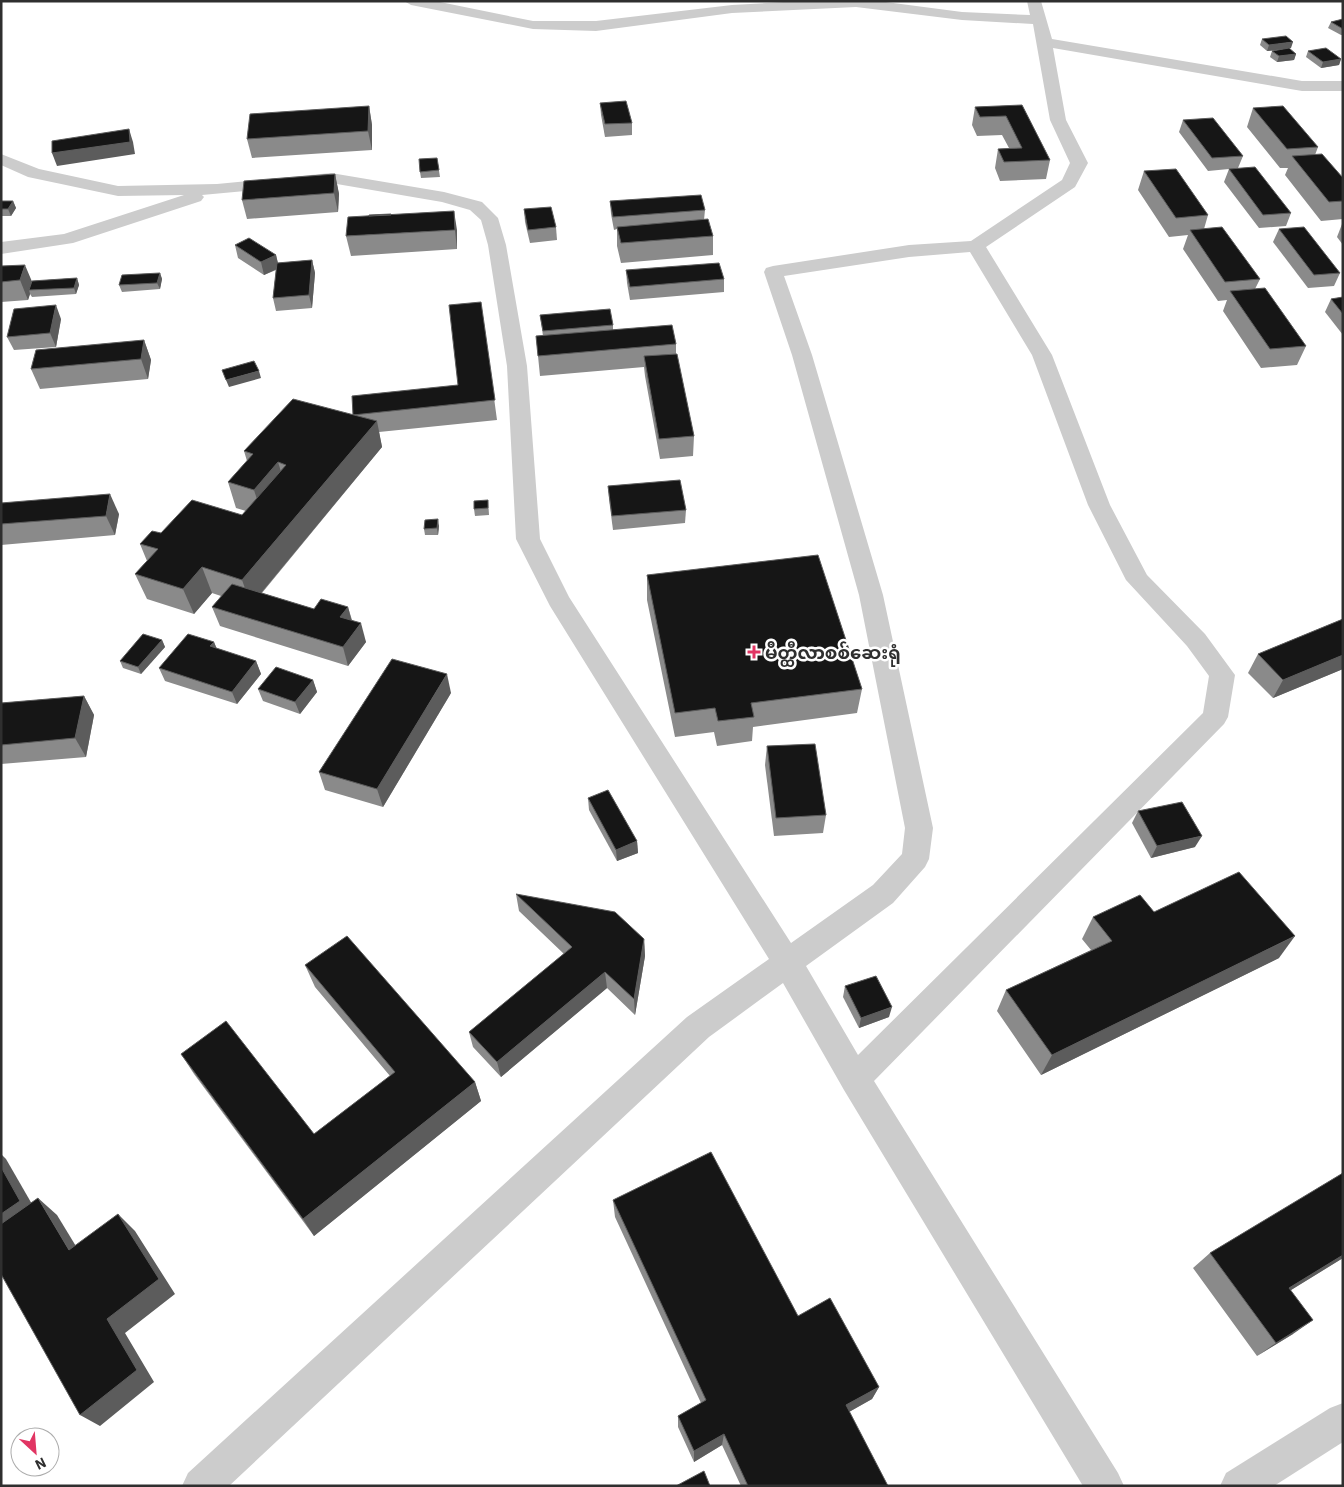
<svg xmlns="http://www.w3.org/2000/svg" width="1344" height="1487" viewBox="0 0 1344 1487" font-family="'IBM Plex Sans','Noto Sans Myanmar',sans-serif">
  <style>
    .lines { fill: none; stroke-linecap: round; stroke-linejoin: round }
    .minor { fill: #ccc; fill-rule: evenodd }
    .wall { fill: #8a8a8a }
    .shaded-wall { fill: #5c5c5c }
    .building { fill: #161616; stroke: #5c5c5c }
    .poi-dot { fill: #e13563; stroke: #fff; stroke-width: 2 }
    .labels { text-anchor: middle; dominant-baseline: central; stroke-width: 5; stroke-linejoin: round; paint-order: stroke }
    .poi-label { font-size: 18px; font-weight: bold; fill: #2f2f2f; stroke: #fff; text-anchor: start }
  </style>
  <rect width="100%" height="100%" fill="#fff"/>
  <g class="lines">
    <g class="minor">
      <path d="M404 1H435L533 21H596L732 5 801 1H878L962 12 1030 15 1027 1H1041L1052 39 1302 81H1343V91H1302L1053 48 1066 120 1088 163 1075 187 986 247 1052 355 1110 505 1147 575 1205 634 1235 675 1228 717 1224 724 874 1081 1118 1473 1124 1486H1083L844 1090 783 983 709 1037 229 1486H182L188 1473 687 1017 769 959 550 606 516 539 507 366 488 245 481 220 470 210 442 202 331 183 202 195 204 197 201 201 73 243 1 254V242L64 234 184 195 118 196 28 177 1 165V154L39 169 118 186 217 184 331 173 444 192 482 202 498 218 506 245 527 366 540 539 569 597 791 943 873 885 902 854 905 828 859 595 792 355 764 272 766 268 773 266 909 245 971 241 1062 180 1070 163 1050 120 1033 24 962 20 856 7 732 13 596 31 533 29 411 5ZM970 252 1032 355 1088 505 1126 580 1187 646 1209 676 1203 713 858 1055 806 966 893 903 925 867 929 859 933 828 883 595 812 355 784 276 909 257Z"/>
      <path d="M1343 1403V1442L1274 1486H1220L1226 1473 1330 1408Z"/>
    </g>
  </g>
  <g class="wall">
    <path d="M1343 19V35H1341L1328 28 1331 22Z"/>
    <path d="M1262 39 1291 48 1267 51 1260 45Z"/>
    <path d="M1272 51 1296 54 1294 60 1277 62 1270 57Z"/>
    <path d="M1308 51 1341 59 1339 65 1321 68 1306 57Z"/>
    <path d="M600 103 632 123V135L605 137 601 115Z"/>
    <path d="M1022 105 1050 160 1046 179 1000 181 995 168 998 149 1009 148 1002 135 977 136 972 125 975 107Z"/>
    <path d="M369 106 372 125V150L252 158 247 139Z"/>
    <path d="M1253 108 1318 147 1315 155 1343 178V219L1321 221 1285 175 1288 168H1280L1247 127Z"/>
    <path d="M1183 120 1243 156 1238 168 1291 213 1286 226 1259 228 1224 182 1229 169 1208 171 1179 132Z"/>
    <path d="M437 158 440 177 421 178 420 172Z"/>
    <path d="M1144 171 1208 215 1204 229 1260 279 1255 289 1306 346 1297 365 1261 368 1223 311 1227 300 1218 301 1183 249 1188 235 1169 237 1138 190Z"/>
    <path d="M335 174 339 194 338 212 247 219 242 200Z"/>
    <path d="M1 201H13L16 208 11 216H1Z"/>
    <path d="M610 201 705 210 704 220 713 236V255L621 263 617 246V229L614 230 611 214Z"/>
    <path d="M524 209 556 227 557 240 530 243 525 222Z"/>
    <path d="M1342 224H1343V245L1337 237Z"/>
    <path d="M1279 229 1340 273 1334 286 1308 288 1273 242Z"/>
    <path d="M457 230V249L351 256 346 236Z"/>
    <path d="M235 245 276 255 278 263 312 260 315 273 312 308 276 311 273 298 276 270 264 275 238 258Z"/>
    <path d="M1 266 32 281 77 278 79 285 76 294 32 297 30 294 28 300 1 302Z"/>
    <path d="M626 270 724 279V292L630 300 627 283Z"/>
    <path d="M160 273 162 279 160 289 122 292 119 285Z"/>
    <path d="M1343 297V335L1325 312 1331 299Z"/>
    <path d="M481 302 497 420 379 432 382 447 262 593 314 609 348 607 352 620 366 642 348 666 220 626 212 607 221 596 212 593 194 614 147 599 135 574 147 561 140 544 242 515 246 511 236 508 228 482 247 461 244 451 353 415 458 385Z"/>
    <path d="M540 315 613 325V330L676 344V354L694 436 693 456 660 459 645 376 644 367 540 376 536 336H543Z"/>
    <path d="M61 319 56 347 14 350 7 337Z"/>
    <path d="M144 340 151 360 148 379 40 389 31 369Z"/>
    <path d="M608 486 686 510 685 523 613 530 609 499Z"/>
    <path d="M488 500 489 515 475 516 474 509Z"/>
    <path d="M1 503 119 514 115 535 1 545Z"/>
    <path d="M439 526 438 535H425L424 529Z"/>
    <path d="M647 575 862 689 857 713 753 727 752 741 717 746 714 732 675 737 647 600Z"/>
    <path d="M1343 619V669L1273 698 1248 673 1258 654Z"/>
    <path d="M162 640 165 647 141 674 123 668 120 661Z"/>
    <path d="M214 642 217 649 256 661 261 674 237 704 165 681 159 668Z"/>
    <path d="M313 680 317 692 300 714 263 701 258 689Z"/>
    <path d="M451 693 383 807 325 790 319 772Z"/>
    <path d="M84 696 94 715 86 757 1 764V703Z"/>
    <path d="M767 746 826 815 823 833 774 836 765 765Z"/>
    <path d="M588 798 637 841 638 853 617 861 589 810Z"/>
    <path d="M1138 811 1195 847 1151 858 1132 823Z"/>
    <path d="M516 894 644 939 645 956 635 1015 607 988 501 1077 473 1047 469 1032 564 954 519 911Z"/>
    <path d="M1154 912 1279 958 1041 1075 997 1011 1006 990 1091 950 1082 939 1093 917Z"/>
    <path d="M305 965 475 1082 481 1101 314 1236 194 1074 181 1054 314 1134 390 1076 315 987Z"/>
    <path d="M845 986 889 1017 859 1028 843 997Z"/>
    <path d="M1343 1173V1258L1291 1290 1293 1334 1257 1356 1193 1268 1210 1253Z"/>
    <path d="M613 1200 798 1316 879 1387 872 1399 849 1412 888 1486H741L722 1445 694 1462 678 1427V1416L701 1403 615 1217Z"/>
  </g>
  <g class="shaded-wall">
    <path d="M1293 42 1291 48 1267 51 1269 45Z"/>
    <path d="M1296 54 1294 60 1277 62 1279 56Z"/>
    <path d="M1341 59 1339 65 1321 68 1323 62Z"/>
    <path d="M369 106 372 125V150L368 131Z"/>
    <path d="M129 129 133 142 135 154 57 166 52 153Z"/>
    <path d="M335 174 339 194 338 212 334 193Z"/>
    <path d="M13 201 16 208 11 216 8 209Z"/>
    <path d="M454 211 457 230V249L455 230Z"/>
    <path d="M276 255 279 268 264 275 261 262Z"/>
    <path d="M312 260 315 273 312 308 309 295Z"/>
    <path d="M25 265 33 284 29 290 30 294 28 300 20 280Z"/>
    <path d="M160 273 162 279 160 289 157 283Z"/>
    <path d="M77 278 79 285 76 294 74 288Z"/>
    <path d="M56 305 61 319 56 347 50 333Z"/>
    <path d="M144 340 151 360 148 379 141 359Z"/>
    <path d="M259 371 261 378 229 387 226 380Z"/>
    <path d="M377 421 382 447 251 605 242 580Z"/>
    <path d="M278 462 286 488 262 515 254 490Z"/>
    <path d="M110 494 119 514 115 535 106 516Z"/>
    <path d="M438 519 439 526 438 535 437 528Z"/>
    <path d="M202 567 212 593 194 614 183 589Z"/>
    <path d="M348 607 353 626 340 617Z"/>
    <path d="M361 623 366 642 348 666 343 647Z"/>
    <path d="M162 640 165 647 141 674 138 667Z"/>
    <path d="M214 642 219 655 210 646Z"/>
    <path d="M1343 655V669L1273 698 1283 680Z"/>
    <path d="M256 661 261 674 237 704 232 692Z"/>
    <path d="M447 674 451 693 383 807 377 789Z"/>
    <path d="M313 680 317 692 300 714 295 702Z"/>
    <path d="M84 696 94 715 86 757 75 738Z"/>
    <path d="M1202 836 1195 847 1151 858 1157 846Z"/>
    <path d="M637 841 638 853 617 861 616 850Z"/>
    <path d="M1295 936 1279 958 1041 1075 1052 1055Z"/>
    <path d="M644 939 645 956 635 1015 634 999Z"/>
    <path d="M605 972 607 988 501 1077 497 1062Z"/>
    <path d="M892 1007 889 1017 859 1028 861 1018Z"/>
    <path d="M475 1082 481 1101 314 1236 303 1219Z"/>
    <path d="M1 1154 6 1159 40 1218 1 1245Z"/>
    <path d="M38 1198 57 1215 88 1266 69 1250Z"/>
    <path d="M118 1214 135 1231 175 1294 125 1333 154 1382 100 1426 80 1415 107 1319Z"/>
    <path d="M1343 1255V1258L1270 1303 1289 1288Z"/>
    <path d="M1313 1320 1293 1334 1257 1356 1276 1343Z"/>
    <path d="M879 1387 872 1399 840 1417 846 1405Z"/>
    <path d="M724 1434 722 1445 694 1462V1451Z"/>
  </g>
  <g class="building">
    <path d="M1343 19V29L1331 22Z"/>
    <path d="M1286 36 1293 42 1269 45 1262 39Z"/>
    <path d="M1289 48 1296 54 1279 56 1272 51Z"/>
    <path d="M1326 48 1341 59 1323 62 1308 51Z"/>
    <path d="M626 101 632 123 605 124 600 103Z"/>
    <path d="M1022 105 1050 160 1004 162 998 149 1022 148 1006 116 980 117 975 107Z"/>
    <path d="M369 106 368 131 247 139 250 114Z"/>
    <path d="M1283 106 1318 147 1287 149 1253 108Z"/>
    <path d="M1213 118 1243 156 1212 158 1183 120Z"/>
    <path d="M129 129 130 142 52 153V141Z"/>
    <path d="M1322 154 1343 178V201L1329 202 1292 156Z"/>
    <path d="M437 158 439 170 420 172 419 159Z"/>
    <path d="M1255 167 1291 213 1263 215 1229 169Z"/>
    <path d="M1176 169 1208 215 1176 218 1144 171Z"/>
    <path d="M335 174 334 193 242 200 244 181Z"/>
    <path d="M701 195 705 210 613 217 610 201Z"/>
    <path d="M1 201H13L8 209H1Z"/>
    <path d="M551 207 556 227 528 230 524 209Z"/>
    <path d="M454 211 455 230 346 236 348 217Z"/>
    <path d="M391 214V215L369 216V215Z"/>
    <path d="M708 219 713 236 621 243 617 227Z"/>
    <path d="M1222 227 1260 279 1225 282 1190 230Z"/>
    <path d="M1304 227 1340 273 1314 275 1279 229Z"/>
    <path d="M249 238 276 255 261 262 235 245Z"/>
    <path d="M312 260 309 295 273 298 277 263Z"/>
    <path d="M719 263 724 279 630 287 626 270Z"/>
    <path d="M25 265 20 280 1 282V266Z"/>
    <path d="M160 273 157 283 119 285 122 275Z"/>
    <path d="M77 278 74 288 29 290 32 281Z"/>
    <path d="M1265 288 1306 346 1270 349 1230 291Z"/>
    <path d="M1343 297V314L1331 299Z"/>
    <path d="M481 302 495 400 353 415 352 396 458 385 449 305Z"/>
    <path d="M56 305 50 333 7 337 14 309Z"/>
    <path d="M610 309 613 325 543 331 540 315Z"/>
    <path d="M672 325 676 344 538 356 536 336Z"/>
    <path d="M144 340 141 359 31 369 36 350Z"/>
    <path d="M677 354 694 436 659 439 644 356Z"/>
    <path d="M254 361 259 371 226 380 222 370Z"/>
    <path d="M293 399 377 421 242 580 202 567 183 589 135 574 158 549 140 544 152 531 161 533 192 500 242 515 286 465 278 462 254 490 228 482 253 454 244 451Z"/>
    <path d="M680 480 686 510 612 516 608 486Z"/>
    <path d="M110 494 106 516 1 524V503Z"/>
    <path d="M488 500V508L474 509V501Z"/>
    <path d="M438 519 437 528 424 529 425 520Z"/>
    <path d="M818 555 862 689 751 703 754 717 718 721 715 708 675 713 647 575Z"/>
    <path d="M232 584 314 609 321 599 348 607 340 617 361 623 343 647 212 607Z"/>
    <path d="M1343 619V655L1283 680 1258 654Z"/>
    <path d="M143 634 162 640 138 667 120 661Z"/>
    <path d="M188 634 214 642 210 646 256 661 232 692 159 668Z"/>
    <path d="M392 659 447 674 377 789 319 772Z"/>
    <path d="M276 667 313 680 295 702 258 689Z"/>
    <path d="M84 696 75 738 1 745V703Z"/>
    <path d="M815 744 826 815 776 818 767 746Z"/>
    <path d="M608 790 637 841 616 850 588 798Z"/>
    <path d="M1182 802 1202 836 1157 846 1138 811Z"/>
    <path d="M1239 872 1295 936 1052 1055 1006 990 1112 941 1093 917 1140 895 1154 912Z"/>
    <path d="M516 894 615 912 644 939 634 999 605 972 497 1062 469 1032 572 947Z"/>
    <path d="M347 936 475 1082 303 1219 181 1054 226 1021 314 1134 395 1072 305 965Z"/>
    <path d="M876 976 892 1007 861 1018 845 986Z"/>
    <path d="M711 1152 798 1316 830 1298 879 1387 846 1405 888 1486H748L724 1434 694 1451 678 1416 706 1400 613 1200Z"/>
    <path d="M1 1167 20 1201 1 1214Z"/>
    <path d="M1343 1173V1255L1289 1288 1313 1320 1276 1343 1210 1253Z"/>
    <path d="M38 1198 69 1250 118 1214 159 1279 107 1319 137 1370 80 1415 1 1274V1224Z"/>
    <path d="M704 1471 710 1486H676Z"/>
  </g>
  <path class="poi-dot" d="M751.5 644.5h5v5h5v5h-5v5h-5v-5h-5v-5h5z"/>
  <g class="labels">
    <g class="poi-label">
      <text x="765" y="652">မိတ္ထီလာစစ်ဆေးရုံ</text>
    </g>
  </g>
  <rect width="1344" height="1487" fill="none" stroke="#2f2f2f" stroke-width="5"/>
  <g transform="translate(35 1452) rotate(154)"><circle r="24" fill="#ffffff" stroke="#acacac"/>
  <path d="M0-4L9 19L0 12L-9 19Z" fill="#e13563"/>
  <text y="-8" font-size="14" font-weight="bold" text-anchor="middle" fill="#2f2f2f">N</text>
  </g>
</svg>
